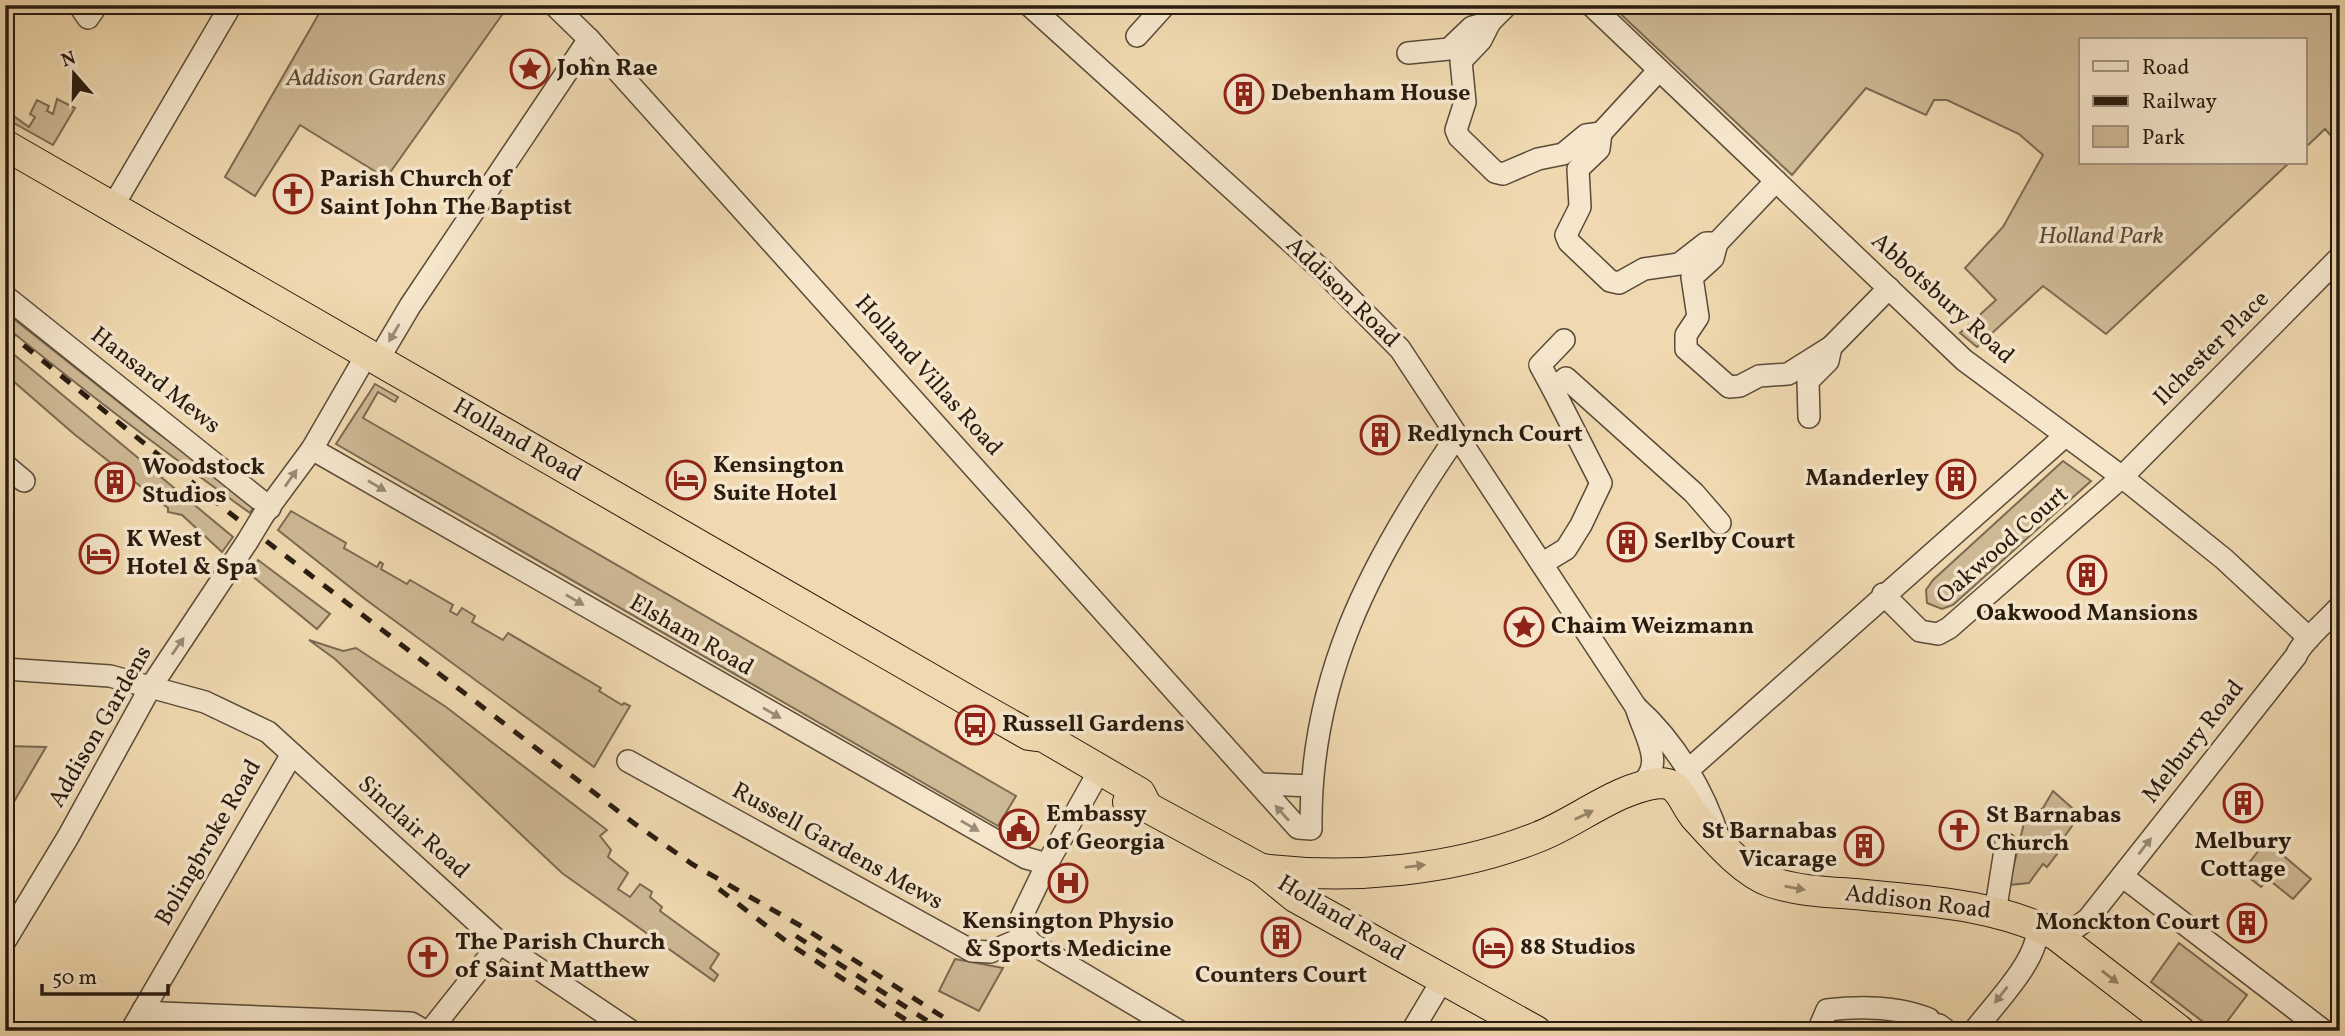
<svg xmlns="http://www.w3.org/2000/svg" width="2345" height="1036" viewBox="0 0 2345 1036" font-family="Vollkorn,serif">
  <style>
    .green { fill: #ceb995; stroke: #7b6a52; stroke-width: 2 }
    .lines { fill: none; stroke-linecap: round; stroke-linejoin: round }
    .minor-casing { stroke: #5a4b38; stroke-width: 24 }
    .highway-casing { stroke: #281c10; stroke-width: 32 }
    .minor { stroke: #f5e6cc; stroke-width: 21 }
    .highway { stroke: #f0d9b0; stroke-width: 30 }
    .rail { stroke: #281c10; stroke-width: 5; stroke-dasharray: 12 12; stroke-linecap: butt }
    .minor-bridge-casing { stroke: #5a4b38; stroke-width: 24; stroke-linecap: butt }
    .minor-bridge { stroke: #f5e6cc; stroke-width: 21 }
    .oneway { fill: #998b77 }
    .oneway2 { fill: #968468 }
    .labels { text-anchor: middle; dominant-baseline: central; stroke-width: 7; stroke-linejoin: round; paint-order: stroke }
    .poi-label { font-size: 24px; font-weight: bold; fill: #281c10; stroke: #f5e6cc; text-anchor: start }
    .park-label { font-size: 24px; font-style: italic; fill: #5a4b38; stroke: #f5e6cc }
    .street-label { font-size: 24px; fill: #281c10; stroke: #f5e6cc }
  </style>
  <rect width="100%" height="100%" fill="#f0d9b0"/>
  <filter id="stains"><feTurbulence type="fractalNoise" baseFrequency=".00286" numOctaves="4"/><feColorMatrix values="0 0 0 0 .2 0 0 0 0 .09 0 0 0 0 .02 0 0 0 .5 -.17"/></filter>
  <radialGradient id="worn" r=".72"><stop offset=".6" stop-color="#630" stop-opacity="0"/><stop offset="1" stop-color="#630" stop-opacity=".3"/></radialGradient>
  <g class="green">
    <path d="M324 5H509L389 174 384 171 381 175 300 125 255 196 225 177Z"/>
    <path d="M1611 5H2340V146L2325 129 2305 148V40H2081V163H2289L2106 334 2043 286 1977 347 1960 333 1996 300 1965 268 2003 227 2043 155 2019 134 1947 100H1934L1926 115 1866 88 1792 175Z"/>
    <path d="M5 97 14 101 8 112 29 127 35 117 30 114 37 100 49 106 47 111 53 114 57 99 75 108 53 145 5 118Z"/>
    <path d="M5 312 159 434 257 502 250 513C166 453 85 392 5 326Z"/>
    <path d="M5 347 233 537 222 552 182 515 168 512V508L74 434 5 374Z"/>
    <path d="M375 384 398 397 395 402 378 392 363 418 1016 796 998 826 336 444Z"/>
    <path d="M2063 461 2091 481 1953 605 1942 609 1927 603 1926 590 1933 580Z"/>
    <path d="M291 511 346 543 344 548 377 567 380 562 383 564 381 569 407 584 410 580 453 605 450 611 457 615 462 608 475 616 472 622 503 640 508 633 601 688 599 691 622 705 624 703 630 706 594 767 365 599 278 530Z"/>
    <path d="M258 560 330 614 317 629 251 575Z"/>
    <path d="M309 640 343 651 356 648 446 707 607 830 600 836 611 850 608 857 628 873 618 889 630 897 640 884 652 892 650 897 662 907 660 911 719 954 710 968 718 975 714 981 562 873 335 659Z"/>
    <path d="M5 746 46 747 5 817Z"/>
    <path d="M2053 791 2080 815 2054 851 2057 854 2047 867 2043 864 2029 883 2009 885 2025 819 2043 808Z"/>
    <path d="M2266 841 2311 879 2293 899 2268 879 2261 887 2242 872Z"/>
    <path d="M2179 943 2247 995 2220 1031H2215L2151 982Z"/>
    <path d="M955 959 1003 968 979 1011 939 991Z"/>
  </g>
  <g class="lines">
    <defs>
      <g id="minor">
        <path d="M79 5 88 18 97 5"/>
        <path d="M554 5 589 39 1298 828 1311 829C1309 680 1369 565 1450 446L1460 439"/>
        <path d="M1029 5 1323 271 1400 349 1636 707C1674 741 1704 790 1719 839"/>
        <path d="M1591 5 1964 360 2122 477 2224 559 2309 638"/>
        <path d="M1490 22 1507 5"/>
        <path d="M1137 36 1165 5"/>
        <path d="M1408 53 1449 49 1472 27 1490 22 1481 40 1461 61 1465 102 1456 130 1459 137 1495 172 1503 174 1538 159 1563 154 1586 135 1601 133 1599 149 1578 169 1580 207 1566 235 1569 242 1610 281 1619 283 1644 269 1679 264 1706 243H1717L1713 258 1692 277 1698 317 1686 335V349L1729 387 1740 386 1759 376 1788 374 1831 347 1828 361 1808 381 1809 417"/>
        <path d="M1601 133 1659 70"/>
        <path d="M113 206 231 5"/>
        <path d="M1717 243 1776 181"/>
        <path d="M5 296 270 508"/>
        <path d="M1831 347 1889 288"/>
        <path d="M378 360 410 306 589 39"/>
        <path d="M1553 389 1540 365 1564 340"/>
        <path d="M312 449 1026 858 1047 864"/>
        <path d="M5 465 24 481"/>
        <path d="M264 514 312 449 367 354"/>
        <path d="M1543 563 1566 549 1581 525 1601 483 1553 389 1566 378 1694 493 1720 523"/>
        <path d="M1883 594 1920 631 1938 634 1949 628 2122 477 2340 257"/>
        <path d="M5 669 110 676 205 702 268 732 500 943 631 1031"/>
        <path d="M628 761 972 951 990 952 1025 937"/>
        <path d="M1687 771 2065 436"/>
        <path d="M1093 782 1047 864 1020 920V928L1031 943 1179 1031"/>
        <path d="M1261 784 1311 786"/>
        <path d="M1636 788C1669 767 1644 736 1636 707"/>
        <path d="M2122 876 2324 1031"/>
        <path d="M1995 913 2006 844"/>
        <path d="M2056 935 2071 931 2088 919 2296 656C2301 642 2328 620 2340 606"/>
        <path d="M5 941 68 837 150 688 247 542"/>
        <path d="M143 1010 162 1013 411 1023 425 1031"/>
        <path d="M1939 1025 1947 1031"/>
        <path d="M131 1031 292 754"/>
        <path d="M430 1031 500 943"/>
        <path d="M1412 1031 1443 979"/>
        <path d="M1818 1031 1827 1010C1860 1006 1897 1006 1929 1019"/>
        <path d="M1974 1031C1995 1003 2039 961 2038 925"/>
      </g>
      <g id="highway">
        <path d="M5 145 976 705 1029 735 1044 737 1140 793 1147 807"/>
        <path d="M1128 802 1147 807 1261 869 1295 897 1536 1031"/>
        <path d="M1261 869C1352 880 1453 871 1538 837 1577 822 1616 788 1659 783 1664 783 1670 784 1674 787 1683 794 1687 808 1695 817 1715 839 1743 872 1771 882 1798 891 1827 892 1855 894 1923 901 1994 903 2056 935L2180 1031"/>
      </g>
    </defs>
    <use href="#minor" class="minor-casing"/>
    <use href="#highway" class="highway-casing"/>
    <use href="#minor" class="minor"/>
    <use href="#highway" class="highway"/>
    <g class="rail">
      <path d="M5 330 231 514 635 824 692 864 801 926 965 1031"/>
      <path d="M719 889 791 945 923 1031"/>
      <path d="M796 936 943 1031"/>
    </g>
    <defs>
      <path id="minor-bridge" d="M247 542 264 514"/>
    </defs>
    <use href="#minor-bridge" class="minor-bridge-casing"/>
    <use href="#minor-bridge" class="minor-bridge"/>
  </g>
  <defs><path id="oneway-solid" d="M-6-.8H1V-3.2L6.5 0L1 3.2V.8H-6Z" transform="scale(1.75)"/></defs>
  <g class="oneway">
    <use href="#oneway-solid" transform="translate(394 333) rotate(120)"/>
    <use href="#oneway-solid" transform="translate(291 478) rotate(-55)"/>
    <use href="#oneway-solid" transform="translate(377 486) rotate(30)"/>
    <use href="#oneway-solid" transform="translate(575 600) rotate(30)"/>
    <use href="#oneway-solid" transform="translate(178 646) rotate(-55)"/>
    <use href="#oneway-solid" transform="translate(772 713) rotate(30)"/>
    <use href="#oneway-solid" transform="translate(1282 813) rotate(-132)"/>
    <use href="#oneway-solid" transform="translate(970 826) rotate(30)"/>
    <use href="#oneway-solid" transform="translate(2145 846) rotate(-52)"/>
    <use href="#oneway-solid" transform="translate(2001 995) rotate(128)"/>
  </g>
  <g class="oneway2">
    <use href="#oneway-solid" transform="translate(1584 815) rotate(-26)"/>
    <use href="#oneway-solid" transform="translate(1415 866) rotate(-7)"/>
    <use href="#oneway-solid" transform="translate(1795 888) rotate(10)"/>
    <use href="#oneway-solid" transform="translate(2110 977) rotate(38)"/>
  </g>
  <defs>
    <symbol id="sight-ring" viewBox="-11 -11 22 22"><circle r="9.5" fill="#f5e6cc" stroke="#8f2418" stroke-width="1.5"/><path d="M0-6L1.8-2.2L6-1.7L2.9 1.2L3.7 5.4L0 3.3L-3.7 5.4L-2.9 1.2L-6-1.7L-1.8-2.2Z" fill="#8f2418"/></symbol>
    <symbol id="building-ring" viewBox="-11 -11 22 22"><circle r="9.5" fill="#f5e6cc" stroke="#8f2418" stroke-width="1.5"/><path d="M-4-6H4V6H1V3H-1V6H-4ZM-2.5-4.3h1.7v1.8h-1.7ZM.8-4.3h1.7v1.8H.8ZM-2.5-1h1.7V.8h-1.7ZM.8-1h1.7V.8H.8Z" fill="#8f2418"/></symbol>
    <symbol id="church-ring" viewBox="-11 -11 22 22"><circle r="9.5" fill="#f5e6cc" stroke="#8f2418" stroke-width="1.5"/><path d="M-1.2-6h2.4v3.5h3.3v2.4h-3.3V6h-2.4V-.1h-3.3v-2.4h3.3Z" fill="#8f2418"/></symbol>
    <symbol id="hotel-ring" viewBox="-11 -11 22 22"><circle r="9.5" fill="#f5e6cc" stroke="#8f2418" stroke-width="1.5"/><path d="M-6-4.5h1.5V1H6V5H4.5V3h-9V5H-6ZM-4 0a1.8 1.8 0 1 1 3.6 0ZM.5 0V-2.5h3Q6-2.5 6 0Z" fill="#8f2418"/></symbol>
    <symbol id="bus-ring" viewBox="-11 -11 22 22"><circle r="9.5" fill="#f5e6cc" stroke="#8f2418" stroke-width="1.5"/><path d="M-5-6H5V4H4V6H2V4H-2V6H-4V4H-5ZM-3.5-4V0h7V-4ZM-3.5 1.2v1.5H-2V1.2ZM2 1.2v1.5H3.5V1.2Z" fill="#8f2418"/></symbol>
    <symbol id="civic-ring" viewBox="-11 -11 22 22"><circle r="9.5" fill="#f5e6cc" stroke="#8f2418" stroke-width="1.5"/><path d="M-.6-6.5H3V-4.5H.6V-3L4-1V1h2V6H-6V1h2V-1L-.6-3ZM-1.2 2.5V6h2.4V2.5Z" fill="#8f2418"/></symbol>
    <symbol id="hospital-ring" viewBox="-11 -11 22 22"><circle r="9.5" fill="#f5e6cc" stroke="#8f2418" stroke-width="1.5"/><path d="M-5-5h3v3.5h4V-5h3V5h-3V1.5h-4V5h-3Z" fill="#8f2418"/></symbol>
  </defs>
  <g fill-rule="evenodd">
    <use href="#sight-ring" x="508" y="47" width="44" height="44"/>
    <use href="#building-ring" x="1222" y="72" width="44" height="44"/>
    <use href="#church-ring" x="271" y="172" width="44" height="44"/>
    <use href="#building-ring" x="1358" y="413" width="44" height="44"/>
    <use href="#building-ring" x="1934" y="457" width="44" height="44"/>
    <use href="#hotel-ring" x="664" y="458" width="44" height="44"/>
    <use href="#building-ring" x="93" y="460" width="44" height="44"/>
    <use href="#building-ring" x="1605" y="520" width="44" height="44"/>
    <use href="#hotel-ring" x="77" y="532" width="44" height="44"/>
    <use href="#building-ring" x="2065" y="553" width="44" height="44"/>
    <use href="#sight-ring" x="1502" y="605" width="44" height="44"/>
    <use href="#bus-ring" x="953" y="703" width="44" height="44"/>
    <use href="#building-ring" x="2221" y="781" width="44" height="44"/>
    <use href="#civic-ring" x="997" y="807" width="44" height="44"/>
    <use href="#church-ring" x="1937" y="808" width="44" height="44"/>
    <use href="#building-ring" x="1842" y="824" width="44" height="44"/>
    <use href="#hospital-ring" x="1046" y="861" width="44" height="44"/>
    <use href="#building-ring" x="2225" y="901" width="44" height="44"/>
    <use href="#building-ring" x="1259" y="915" width="44" height="44"/>
    <use href="#hotel-ring" x="1471" y="926" width="44" height="44"/>
    <use href="#church-ring" x="406" y="935" width="44" height="44"/>
  </g>
  <g class="labels">
    <g class="poi-label">
      <text x="557" y="69">John Rae</text>
      <text x="1271" y="94">Debenham House</text>
      <text x="320" y="180">Parish Church of<tspan x="320" dy="28">Saint John The Baptist</tspan></text>
      <text x="1407" y="435">Redlynch Court</text>
      <text x="713" y="466">Kensington<tspan x="713" dy="28">Suite Hotel</tspan></text>
      <text x="142" y="468">Woodstock<tspan x="142" dy="28">Studios</tspan></text>
      <text x="1929" y="479" text-anchor="end">Manderley</text>
      <text x="126" y="540">K West<tspan x="126" dy="28">Hotel &amp; Spa</tspan></text>
      <text x="1654" y="542">Serlby Court</text>
      <text x="2087" y="614" text-anchor="middle">Oakwood Mansions</text>
      <text x="1551" y="627">Chaim Weizmann</text>
      <text x="1002" y="725">Russell Gardens</text>
      <text x="1046" y="815">Embassy<tspan x="1046" dy="28">of Georgia</tspan></text>
      <text x="1986" y="816">St Barnabas<tspan x="1986" dy="28">Church</tspan></text>
      <text x="1837" y="832" text-anchor="end">St Barnabas<tspan x="1837" dy="28">Vicarage</tspan></text>
      <text x="2243" y="842" text-anchor="middle">Melbury<tspan x="2243" dy="28">Cottage</tspan></text>
      <text x="1068" y="922" text-anchor="middle">Kensington Physio<tspan x="1068" dy="28">&amp; Sports Medicine</tspan></text>
      <text x="2220" y="923" text-anchor="end">Monckton Court</text>
      <text x="455" y="943">The Parish Church<tspan x="455" dy="28">of Saint Matthew</tspan></text>
      <text x="1520" y="948">88 Studios</text>
      <text x="1281" y="976" text-anchor="middle">Counters Court</text>
    </g>
    <g class="park-label">
      <text x="366" y="79">Addison Gardens</text>
      <text x="2101" y="237">Holland Park</text>
    </g>
    <g class="street-label">
      <text transform="translate(1342 293) rotate(44)">Addison Road</text>
      <text transform="translate(1942 299) rotate(42)">Abbotsbury Road</text>
      <text transform="translate(2212 349) rotate(-45)">Ilchester Place</text>
      <text transform="translate(928 376) rotate(48)">Holland Villas Road</text>
      <text transform="translate(155 381) rotate(38)">Hansard Mews</text>
      <text transform="translate(517 441) rotate(30)">Holland Road</text>
      <text transform="translate(2003 546) rotate(-41)">Oakwood Court</text>
      <text transform="translate(691 636) rotate(30)">Elsham Road</text>
      <text transform="translate(101 727) rotate(-60)">Addison Gardens</text>
      <text transform="translate(2194 742) rotate(-52)">Melbury Road</text>
      <text transform="translate(413 828) rotate(42)">Sinclair Road</text>
      <text transform="translate(209 843) rotate(-60)">Bolingbroke Road</text>
      <text transform="translate(837 847) rotate(29)">Russell Gardens Mews</text>
      <text transform="translate(1918 903) rotate(7)">Addison Road</text>
      <text transform="translate(1341 919) rotate(31)">Holland Road</text>
    </g>
  </g>
  <rect width="2345" height="1036" fill="none" stroke="#f0d9b0" stroke-width="28"/>
  <rect x="7" y="7" width="2331" height="1022" fill="none" stroke="#281c10" stroke-width="3.5"/>
  <rect x="14" y="14" width="2317" height="1008" fill="none" stroke="#281c10" stroke-width="2"/>
  <rect x="2079" y="38" width="228" height="126" fill="#f5e6cc" stroke="#a39581" stroke-width="2"/>
  <rect x="2093" y="61" width="35" height="10" fill="#f5e6cc" stroke="#a39581" stroke-width="2"/>
  <text x="2142" y="74" font-size="21" fill="#281c10">Road</text>
  <rect x="2093" y="96" width="35" height="10" fill="#281c10" stroke="#a39581" stroke-width="2"/>
  <text x="2142" y="108" font-size="21" fill="#281c10">Railway</text>
  <rect x="2093" y="126" width="35" height="21" fill="#ceb995" stroke="#a39581" stroke-width="2"/>
  <text x="2142" y="144" font-size="21" fill="#281c10">Park</text>
  <g transform="translate(74 74) rotate(340)" stroke="#f5e6cc" stroke-width="5" paint-order="stroke">
  <path d="M0-5L12 26L0 18L-12 26Z" fill="#281c10"/>
  <text y="-10" font-size="19" font-weight="bold" text-anchor="middle" fill="#281c10">N</text>
  </g>
  <path d="M42 984v10h126v-10" fill="none" stroke="#281c10" stroke-width="3.5"/>
  <text x="52" y="984" font-size="21" fill="#281c10" stroke="#f5e6cc" stroke-width="5" paint-order="stroke">50 m</text>
  <rect width="100%" height="100%" filter="url(#stains)"/>
  <rect width="100%" height="100%" fill="url(#worn)"/>
</svg>
